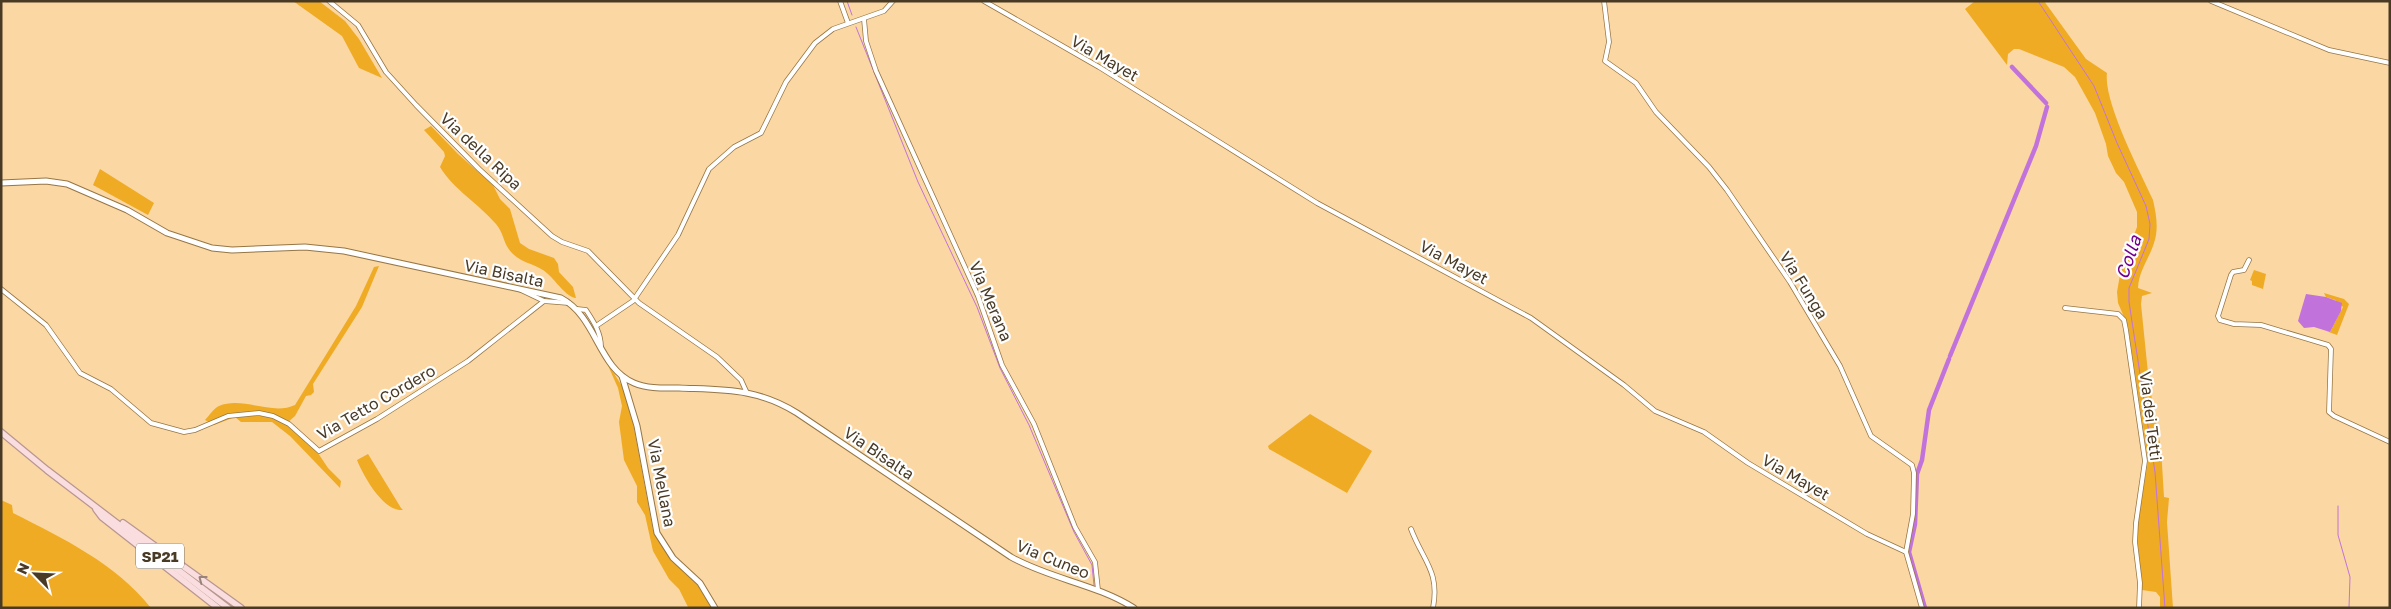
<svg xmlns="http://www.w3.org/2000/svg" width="2391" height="609" viewBox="0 0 2391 609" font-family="'Golos Text',sans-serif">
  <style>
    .green { fill: #f0ab24 }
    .water { fill: #c273db }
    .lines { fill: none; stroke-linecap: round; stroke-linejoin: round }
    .stream { stroke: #c273db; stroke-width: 1 }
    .canal { stroke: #c273db; stroke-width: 4.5 }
    .street-casing { stroke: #967645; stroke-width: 5.5 }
    .secondary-casing { stroke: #967645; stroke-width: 7 }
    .primary-casing { stroke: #b99690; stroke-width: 8 }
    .street { stroke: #fff; stroke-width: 4 }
    .secondary { stroke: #fff; stroke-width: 5 }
    .primary { stroke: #fadedf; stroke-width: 5.5 }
    .oneway { stroke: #988479 }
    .labels { text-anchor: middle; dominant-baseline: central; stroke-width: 4.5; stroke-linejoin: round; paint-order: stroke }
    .shield { fill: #fefefe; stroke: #7f7566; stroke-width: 1 }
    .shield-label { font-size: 15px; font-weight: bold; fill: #483a25 }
    .street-label { font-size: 16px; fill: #483a25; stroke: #fefefe }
    .water-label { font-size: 18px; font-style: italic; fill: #72008d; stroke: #fefefe }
  </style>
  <rect width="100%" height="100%" fill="#fad7a3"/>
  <g class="green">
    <path d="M293 1H319L345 21 359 39 382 78 359 68 342 36Z"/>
    <path d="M1975 1H2044L2086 59 2107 73C2103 101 2140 172 2153 200 2156 213 2159 229 2154 243 2149 259 2139 270 2138 288L2152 293 2142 296 2141 304 2149 383 2161 448 2164 497 2169 498 2167 522 2173 608H2160V597L2156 592 2142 590 2138 545V522L2148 461 2128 326 2118 303 2117 292 2121 269 2137 227V212L2124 182 2116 173 2108 156 2106 144 2095 113 2075 77 2064 67 2019 49H2014L2008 54 2007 65 1965 9Z"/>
    <path d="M431 126 458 154 493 185 500 199 510 209 520 243 529 249 554 258 558 264 559 272 573 287 576 298C566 297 556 281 548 274 538 264 522 264 512 253 503 244 504 233 496 224 478 203 454 190 440 167L445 156 444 152 424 130Z"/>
    <path d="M100 169 154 203 148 215 93 185Z"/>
    <path d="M379 266 362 307 313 384 314 392 311 395 306 396 295 416 287 423 318 453 328 468 341 481 340 488 290 436 272 422H241L235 417 214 425 205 420C209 416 214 408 219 406 243 396 272 416 295 405L356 306 374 267Z"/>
    <path d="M2254 270 2266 274 2263 289 2252 285V281L2250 280Z"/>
    <path d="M2324 293 2344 299 2349 304 2337 335 2326 331 2330 332 2343 307 2335 300 2326 297Z"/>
    <path d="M606 361 622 386 631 412 653 530 666 552 699 584 712 608 688 607 679 589 669 579 653 551 645 515 637 502V486L624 460 619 422 622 406 618 388Z"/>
    <path d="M1310 414 1372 451 1347 493 1269 449 1268 446Z"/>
    <path d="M368 454 401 508 403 510C383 512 363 475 357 460Z"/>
    <path d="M1 500 12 505 13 513C64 539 115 563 151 608H1Z"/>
  </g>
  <path class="water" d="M2306 294 2326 297 2342 303 2341 311 2330 332 2314 327 2304 328 2298 321Z"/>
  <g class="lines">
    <g class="stream">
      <path d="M847 1 852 15"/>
      <path d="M2038 1 2094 86 2117 143 2146 206 2150 224 2149 239 2129 288V302L2155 472 2165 608"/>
      <path d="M856 27 918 182 977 307 1000 368 1029 425 1074 532 1092 565 1094 585"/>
      <path d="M2338 506V535L2350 577 2349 608"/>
    </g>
    <g class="canal">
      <path d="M2012 67 2046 103"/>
      <path d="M1950 356 2036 146 2047 107"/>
      <path d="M1925 608 1909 552 1915 524 1917 474 1922 460 1929 410 1949 359"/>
    </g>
    <defs>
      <g id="street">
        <path d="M329 1 358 25 386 72 416 105 479 169 552 236 562 242 588 251 639 303 717 357 741 380 746 391"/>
        <path d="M840 1 848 23"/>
        <path d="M984 1 1099 67 1317 203 1531 318 1624 385 1655 411 1704 432 1748 463 1867 534 1906 552"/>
        <path d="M1604 1 1609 42 1605 61 1636 83 1656 112 1709 167 1727 190 1790 282 1840 366 1871 436 1912 465 1914 473 1913 514 1906 552 1922 608"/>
        <path d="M2211 1 2329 50 2390 63"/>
        <path d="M864 19 866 41 876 71 978 296 1002 365 1034 424 1075 527 1095 562 1098 590"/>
        <path d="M2249 260 2244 270 2233 272 2231 275 2218 316 2220 320 2234 324 2261 325 2328 345 2331 349 2329 412 2334 416 2390 442"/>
        <path d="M1 289 46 325 80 373 111 389 151 423 184 432 195 430 228 416 259 413 273 416 289 424 319 451 377 419 468 361 544 301 569 303"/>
        <path d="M521 290 544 301"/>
        <path d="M2065 308 2118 314 2124 320 2126 330 2145 461 2136 523 2135 542 2140 583 2139 608"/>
        <path d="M577 309 586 310C594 322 601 333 601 347"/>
        <path d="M596 326 633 301 678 235 709 169 734 147 761 133 786 82 815 43 833 29 884 11 893 1"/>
        <path d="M1411 529C1423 561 1440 571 1433 608"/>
      </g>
      <g id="secondary">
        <path d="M1 183 46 181 67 184 127 210 167 233 212 248 232 250 305 247 344 251 561 298C597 317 598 368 634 383 648 389 664 388 679 388 724 390 757 388 797 413L1011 557C1050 579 1096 584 1134 608"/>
        <path d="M622 376 637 426 657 533 673 558 700 583 715 608"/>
      </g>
      <g id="primary">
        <path d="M1 432 47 470 228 608"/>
        <path d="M96 509 102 517 218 608"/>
        <path d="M123 523 241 608"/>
      </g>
    </defs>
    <use href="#street" class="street-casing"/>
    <use href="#secondary" class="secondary-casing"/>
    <use href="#primary" class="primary-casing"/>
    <use href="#street" class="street"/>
    <use href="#secondary" class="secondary"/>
    <use href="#primary" class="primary"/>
  </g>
  <defs><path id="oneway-chevron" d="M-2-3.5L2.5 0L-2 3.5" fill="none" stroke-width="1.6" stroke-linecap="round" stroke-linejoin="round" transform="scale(1.25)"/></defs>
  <use class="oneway" href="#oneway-chevron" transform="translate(202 579) rotate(-143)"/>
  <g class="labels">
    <rect class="shield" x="136" y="543.5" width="48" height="25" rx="4"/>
    <g class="shield-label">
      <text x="160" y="556">SP21</text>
    </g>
    <g class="street-label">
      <text transform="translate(1105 58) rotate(30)">Via Mayet</text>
      <text transform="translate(481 151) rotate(43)">Via della Ripa</text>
      <text transform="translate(1454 262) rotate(28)">Via Mayet</text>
      <text transform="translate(504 273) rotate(12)">Via Bisalta</text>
      <text transform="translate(1804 285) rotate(58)">Via Funga</text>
      <text transform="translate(991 301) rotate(67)">Via Merana</text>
      <text transform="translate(376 402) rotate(-30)">Via Tetto Cordero</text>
      <text transform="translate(2151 416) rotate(83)">Via dei Tetti</text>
      <text transform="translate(879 453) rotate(34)">Via Bisalta</text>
      <text transform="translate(1796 477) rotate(30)">Via Mayet</text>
      <text transform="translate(662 483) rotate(79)">Via Mellana</text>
      <text transform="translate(1053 559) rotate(22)">Via Cuneo</text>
    </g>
    <g class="water-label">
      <text transform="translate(2128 257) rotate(-71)">Colla</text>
    </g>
  </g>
  <rect width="2391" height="609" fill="none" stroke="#483a25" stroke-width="5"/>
  <g transform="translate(35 574) rotate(294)" stroke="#fefefe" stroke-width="4" paint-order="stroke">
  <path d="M0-4L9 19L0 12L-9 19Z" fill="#483a25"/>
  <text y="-8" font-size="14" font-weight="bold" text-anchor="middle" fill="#483a25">N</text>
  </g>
</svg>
